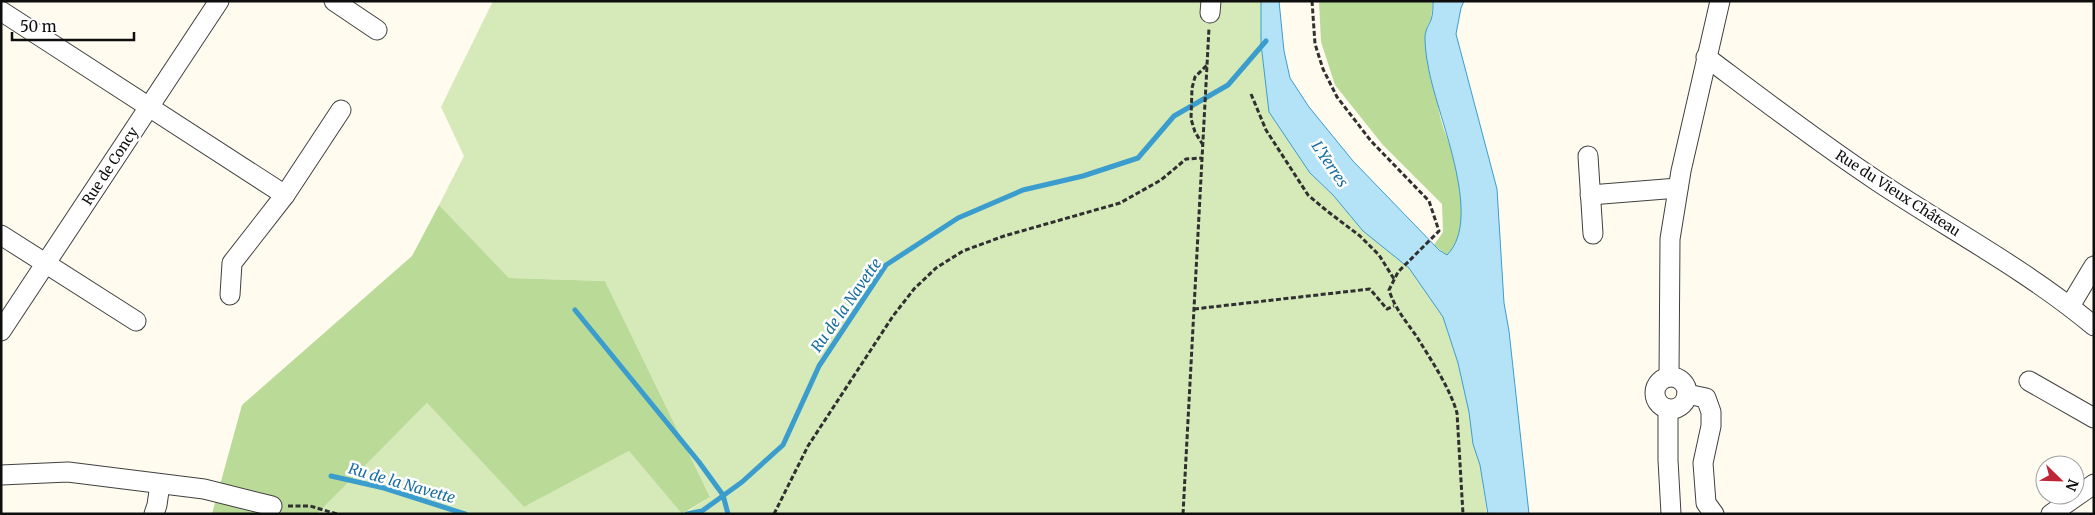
<svg xmlns="http://www.w3.org/2000/svg" width="2095" height="515" viewBox="0 0 2095 515" font-family="Merriweather,serif">
  <style>
    .green { fill: #d5e9b9 }
    .forest { fill: #bada98 }
    .water { fill: #b4e2f6; stroke: #3b9dcd }
    .lines { fill: none; stroke-linecap: round; stroke-linejoin: round }
    .stream { stroke: #3b9dcd; stroke-width: 5 }
    .minor-casing { stroke: #414141; stroke-width: 21 }
    .path { stroke: #303030; stroke-width: 3; stroke-dasharray: 5 2.5; stroke-linecap: butt }
    .minor { stroke: #fff; stroke-width: 19 }
    .labels { text-anchor: middle; dominant-baseline: central; stroke-width: 5; stroke-linejoin: round; paint-order: stroke }
    .street-label { font-size: 14px; fill: #0e0e0e; stroke: #fff }
    .water-label { font-size: 15px; font-style: italic; fill: #176da0; stroke: #fff }
  </style>
  <rect width="100%" height="100%" fill="#fffbef"/>
  <g class="green">
    <path d="M493 1H1261V44L1269 112 1310 173 1333 195 1363 231 1409 267 1443 317 1458 363 1469 412 1473 444 1480 465 1487 514H684L710 497 605 281 509 278 439 205 464 156 441 107Z"/>
    <path d="M427 403 524 507 629 451 682 514H317Z"/>
  </g>
  <g class="forest">
    <path d="M1319 1H1433L1431 19 1427 27C1431 55 1434 84 1439 111 1442 128 1450 143 1454 159 1461 189 1471 231 1447 255L1434 245 1443 232 1442 204 1383 145 1335 85 1321 42Z"/>
    <path d="M439 205 509 278 605 281 710 497 682 514 629 451 524 507 427 403 317 514H212L242 405 412 256Z"/>
  </g>
  <path class="water" d="M1261 1H1279L1284 51 1290 78 1309 107 1353 161 1439 250 1447 255C1485 217 1435 112 1428 65 1426 56 1425 46 1425 38 1425 31 1428 26 1431 20 1433 14 1433 7 1433 1H1464L1461 8 1456 34 1497 189 1504 303 1509 331 1529 514H1488L1480 465 1473 444 1469 412 1458 363 1443 317 1409 268 1363 231 1333 195 1310 173 1269 112 1261 44Z"/>
  <g class="lines">
    <g class="stream">
      <path d="M575 310 699 462 723 495 728 514"/>
      <path d="M331 476 384 488 465 514"/>
      <path d="M687 514 702 511 742 482 783 445 819 366 886 265 958 218 1023 190 1083 176 1138 158 1174 116 1228 85 1266 41"/>
    </g>
    <defs>
      <g id="minor">
        <path d="M334 1 377 30"/>
        <path d="M1 11 285 195 341 110"/>
        <path d="M1210 13 1211 1"/>
        <path d="M1706 57C1762 99 1818 142 1877 181 1949 229 2027 270 2094 326"/>
        <path d="M1588 156 1593 234"/>
        <path d="M1590 195 1678 188"/>
        <path d="M1 235 136 321"/>
        <path d="M230 295 232 263 285 195"/>
        <path d="M2070 306 2094 266"/>
        <path d="M1 331 219 1"/>
        <path d="M1669 377 1670 239 1681 171 1720 1"/>
        <circle cx="1671" cy="393" r="16"/>
        <path d="M2029 381 2094 418"/>
        <path d="M1687 394 1706 398 1711 412V426L1703 463 1706 503 1714 514"/>
        <path d="M1668 409V460L1671 514"/>
        <path d="M1 475 68 472 204 489 272 506"/>
        <path d="M154 514 157 505 160 484"/>
        <path d="M2051 514 2094 484"/>
      </g>
    </defs>
    <use href="#minor" class="minor-casing"/>
    <g class="path">
      <path d="M1312 1 1315 44 1323 69 1337 97 1371 141 1429 201 1439 231 1398 272 1389 290C1395 309 1406 321 1417 337 1431 360 1450 388 1457 413L1463 514"/>
      <path d="M1251 94 1266 130 1308 195 1327 211 1360 236 1379 255 1394 279"/>
      <path d="M1203 145 1195 132 1191 119 1192 88 1195 77 1207 65"/>
      <path d="M1194 309 1370 289 1387 309 1394 306"/>
      <path d="M288 506H310L337 514"/>
      <path d="M774 514 808 446 893 316 914 289 936 268 963 251 1004 236 1120 203 1161 180 1186 159 1202 158"/>
      <path d="M1183 514 1209 28"/>
    </g>
    <use href="#minor" class="minor"/>
  </g>
  <g class="labels">
    <g class="street-label">
      <text transform="translate(110 166) rotate(-57)">Rue de Concy</text>
      <text transform="translate(1898 193) rotate(33)">Rue du Vieux Château</text>
    </g>
    <g class="water-label">
      <text transform="translate(1330 164) rotate(56)">L'Yerres</text>
      <text transform="translate(846 305) rotate(-55)">Ru de la Navette</text>
      <text transform="translate(402 483) rotate(16)">Ru de la Navette</text>
    </g>
  </g>
  <rect width="2095" height="515" fill="none" stroke="#0e0e0e" stroke-width="5"/>
  <g transform="translate(2060 480) rotate(113)"><circle r="24" fill="#ffffff" stroke="#9f9f9f"/>
  <path d="M0-4L9 19L0 12L-9 19Z" fill="#be2637"/>
  <text y="-8" font-size="14" font-weight="bold" text-anchor="middle" fill="#0e0e0e">N</text>
  </g>
  <path d="M12 32v8h122v-8" fill="none" stroke="#0e0e0e" stroke-width="2.5"/>
  <text x="20" y="32" font-size="15" fill="#0e0e0e" stroke="#ffffff" stroke-width="4" paint-order="stroke">50 m</text>
</svg>
